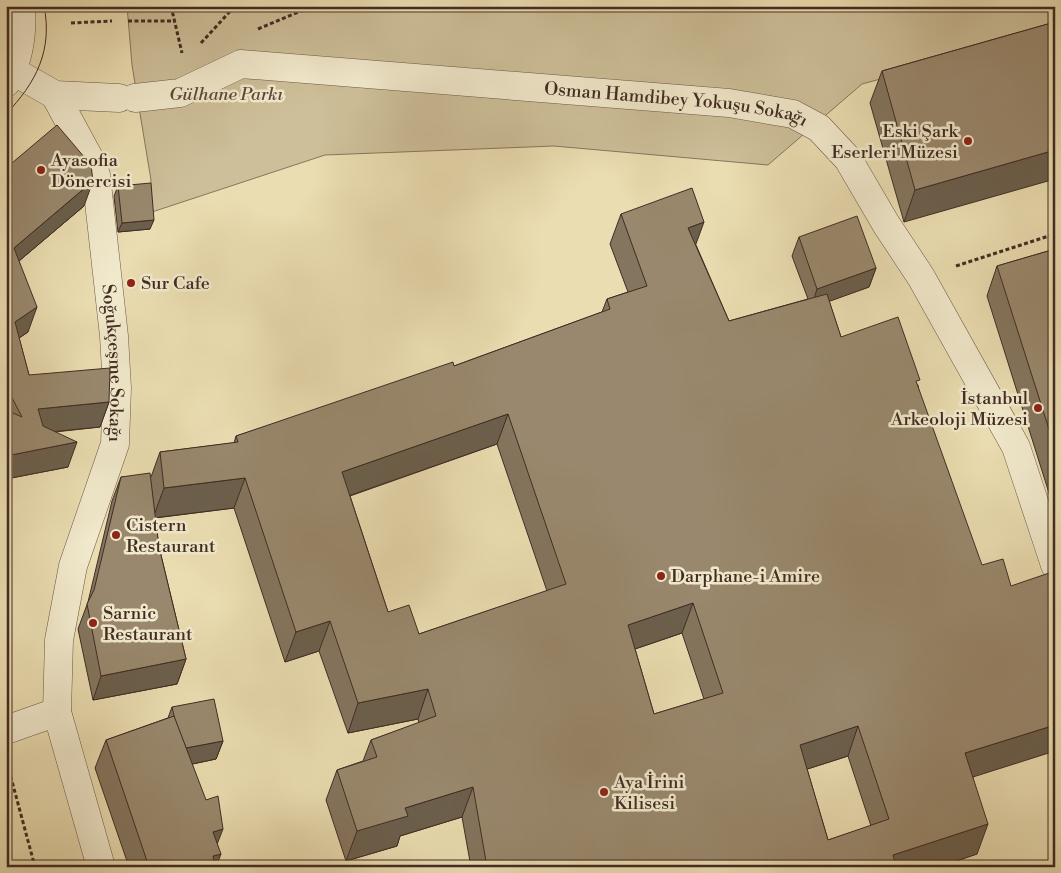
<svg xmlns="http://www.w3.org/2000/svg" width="1061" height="873" viewBox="0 0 1061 873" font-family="'Libre Bodoni',serif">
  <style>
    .green { fill: #cdbf99; stroke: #87765e }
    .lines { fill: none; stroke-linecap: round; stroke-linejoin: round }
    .minor-casing { stroke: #6b5847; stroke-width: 29 }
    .path { stroke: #412c24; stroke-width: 3; stroke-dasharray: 4 2.5; stroke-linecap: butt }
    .minor { stroke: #f1e9cc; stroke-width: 28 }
    .tram { stroke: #412c24; stroke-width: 1 }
    .wall { fill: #84755e; stroke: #412c24; fill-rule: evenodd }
    .shaded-wall { fill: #6b5f4c; stroke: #412c24 }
    .building { fill: #99886d; stroke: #412c24; fill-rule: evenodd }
    .poi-dot { fill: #8f2418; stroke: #f1e9cc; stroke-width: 2 }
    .labels { text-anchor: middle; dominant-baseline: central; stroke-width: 5; stroke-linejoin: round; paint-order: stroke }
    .park-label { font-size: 18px; font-style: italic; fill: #5d493b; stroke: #f1e9cc }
    .street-label { font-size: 18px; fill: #412c24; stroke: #f1e9cc }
    .poi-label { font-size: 18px; fill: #412c24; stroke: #f1e9cc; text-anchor: start }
  </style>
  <rect width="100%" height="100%" fill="#eaddb1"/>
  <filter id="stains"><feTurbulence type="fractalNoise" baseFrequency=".004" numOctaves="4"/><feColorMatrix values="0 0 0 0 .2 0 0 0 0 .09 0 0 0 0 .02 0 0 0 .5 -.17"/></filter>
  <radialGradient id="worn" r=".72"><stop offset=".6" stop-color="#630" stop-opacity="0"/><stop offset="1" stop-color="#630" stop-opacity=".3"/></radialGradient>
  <path class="green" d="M127 6H1055V32L862 84 768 165 554 146 325 155 149 213 151 180 132 65Z"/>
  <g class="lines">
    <defs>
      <g id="minor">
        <path d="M13 71 55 95 119 98"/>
        <path d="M6 83C20 58 23 33 21 6"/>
        <path id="s1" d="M55 95 89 158 96 175 114 336 117 388 115 444 73 566 59 640 57 712 101 867"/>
        <path id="s2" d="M135 98 180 93 241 64 729 103 793 114 819 128 848 159 886 224 921 277 1016 447 1055 565"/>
        <path d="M6 730 57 712"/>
      </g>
    </defs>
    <use href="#minor" class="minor-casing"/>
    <g class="path">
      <path d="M171 6 182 53"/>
      <path d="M128 21H174"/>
      <path d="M71 23 112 21"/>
      <path d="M258 29 313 6"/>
      <path d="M201 43 235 6"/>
      <path d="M956 266 1055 234"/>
      <path d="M9 770 35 867"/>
    </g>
    <use href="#minor" class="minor"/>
    <g class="tram">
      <path d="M6 45 10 36 11 6"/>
      <path d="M6 114C36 83 53 50 44 6"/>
    </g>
  </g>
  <g class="wall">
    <path d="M1055 22 904 222 870 103 882 71Z"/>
    <path d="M6 168 84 206 19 261 28 332 19 338 29 375 109 402 100 427 55 432 68 467 6 479Z"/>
    <path d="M118 186 150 229 118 232 114 196Z"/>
    <path d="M621 214 696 245 729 321 808 299 792 256 799 237 876 268 869 287 829 301 841 337 918 385 973 777 977 854 938 867H471L462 817 400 836 397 846 346 861 326 800 337 770 363 761 371 740 419 723 418 719 348 733 319 651 285 662 234 508 155 518 159 547 186 659 177 684 93 700 78 629 88 602 112 501 121 477H151L160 452 234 443 236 436 454 366 602 312 607 299 628 292 610 244ZM497 444 547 591 419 634 388 612 350 496ZM682 633 704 699 654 714 635 649ZM848 756 871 826 828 840 807 769Z"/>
    <path d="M1055 249V512L987 296 997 266Z"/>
    <path d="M172 707 223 741 216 759 192 764 217 843 216 867H129L95 768 106 740 168 718Z"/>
  </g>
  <g class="shaded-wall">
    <path d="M1055 150V179L904 222 915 190Z"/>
    <path d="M93 181 84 206 6 272 14 248Z"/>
    <path d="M154 220 150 229 118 232 122 223Z"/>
    <path d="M704 222 693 252 688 228Z"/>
    <path d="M876 268 869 287 811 308 817 289Z"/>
    <path d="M37 307 28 332 6 347 15 322Z"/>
    <path d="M109 402 100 427 29 434 38 409Z"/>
    <path d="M508 414 497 444 331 502 342 472Z"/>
    <path d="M77 442 68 467 6 479V456Z"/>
    <path d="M245 478 234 508 153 518 164 488Z"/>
    <path d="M693 603 682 633 617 655 628 625Z"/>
    <path d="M330 621 319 651 285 662 296 632Z"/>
    <path d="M186 659 177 684 93 700 101 676Z"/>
    <path d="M9 680 6 688V681Z"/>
    <path d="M428 689 418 719 348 733 358 703Z"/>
    <path d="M1055 725V751L954 783 965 753Z"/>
    <path d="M858 726 848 756 789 775 800 745Z"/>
    <path d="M223 741 216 759 174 768 181 749Z"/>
    <path d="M473 787 462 817 400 836 397 846 346 861 357 831 405 808Z"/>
    <path d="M988 824 977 854 938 867H889L893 855Z"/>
    <path d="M223 829 212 857 213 832Z"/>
    <path d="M221 854 216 867H210L213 856Z"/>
  </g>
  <g class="building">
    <path d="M1055 22V150L915 190 882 71Z"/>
    <path d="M57 125 91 165 93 181 14 248 37 307 15 322 29 375 110 368 109 402 38 409 43 426 77 442 6 456V410L22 417 6 386V168Z"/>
    <path d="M151 183 154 220 122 223 118 186Z"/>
    <path d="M692 188 704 222 688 228 729 321 827 294 841 337 898 317 920 380 916 381 982 565 1003 559 1011 586 1055 571V725L965 753 988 824 893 855 896 867H487L473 787 405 808 408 816 357 831 337 770 377 757 371 740 436 716 428 689 358 703 330 621 296 632 245 478 164 488 160 452 238 442 236 436 453 362 454 366 610 309 607 299 647 286 621 214ZM508 414 566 584 419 634 409 605 388 612 342 472ZM693 603 723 693 654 714 628 625ZM858 726 889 819 828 840 800 745Z"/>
    <path d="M857 216 876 268 817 289 799 237Z"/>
    <path d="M1055 249V448L997 266Z"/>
    <path d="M150 473 159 547 186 659 101 676 87 604 94 590 121 477Z"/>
    <path d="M6 672 9 680 6 681Z"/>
    <path d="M214 699 223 741 186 748 175 720 172 707Z"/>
    <path d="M174 716 206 800 218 796 223 829 213 832 221 854 213 856 215 867H149L106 740Z"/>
  </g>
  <g class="poi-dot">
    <circle cx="968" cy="141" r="5"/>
    <circle cx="41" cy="170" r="5"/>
    <circle cx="131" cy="283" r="5"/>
    <circle cx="1038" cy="408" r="5"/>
    <circle cx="116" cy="535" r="5"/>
    <circle cx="661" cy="576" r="5"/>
    <circle cx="93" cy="623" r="5"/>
    <circle cx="604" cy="792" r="5"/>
  </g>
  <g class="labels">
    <g class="park-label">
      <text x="226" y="94">Gülhane Parkı</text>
    </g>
    <g class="street-label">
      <text stroke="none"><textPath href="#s2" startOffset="550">Osman Hamdibey Yokuşu Sokağı</textPath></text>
      <text stroke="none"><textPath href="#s1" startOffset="279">Soğukçeşme Sokağı</textPath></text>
    </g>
    <g class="poi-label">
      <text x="958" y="131" text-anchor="end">Eski Şark<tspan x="958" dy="21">Eserleri Müzesi</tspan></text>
      <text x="51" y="160">Ayasofia<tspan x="51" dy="21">Dönercisi</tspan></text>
      <text x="141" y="283">Sur Cafe</text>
      <text x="1028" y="398" text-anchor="end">İstanbul<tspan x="1028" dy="21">Arkeoloji Müzesi</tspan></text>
      <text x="126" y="525">Cistern<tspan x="126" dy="21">Restaurant</tspan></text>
      <text x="671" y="576">Darphane-i Amire</text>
      <text x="103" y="613">Sarnic<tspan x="103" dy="21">Restaurant</tspan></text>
      <text x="614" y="782">Aya İrini<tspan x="614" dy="21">Kilisesi</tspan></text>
    </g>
  </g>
  <rect width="1061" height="873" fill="none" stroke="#eaddb1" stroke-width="25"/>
  <rect x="8" y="8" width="1046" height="858" fill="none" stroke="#412c24" stroke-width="2.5"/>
  <rect x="12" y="12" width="1036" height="848" fill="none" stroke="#412c24"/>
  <rect width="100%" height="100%" filter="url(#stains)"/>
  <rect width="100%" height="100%" fill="url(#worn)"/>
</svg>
